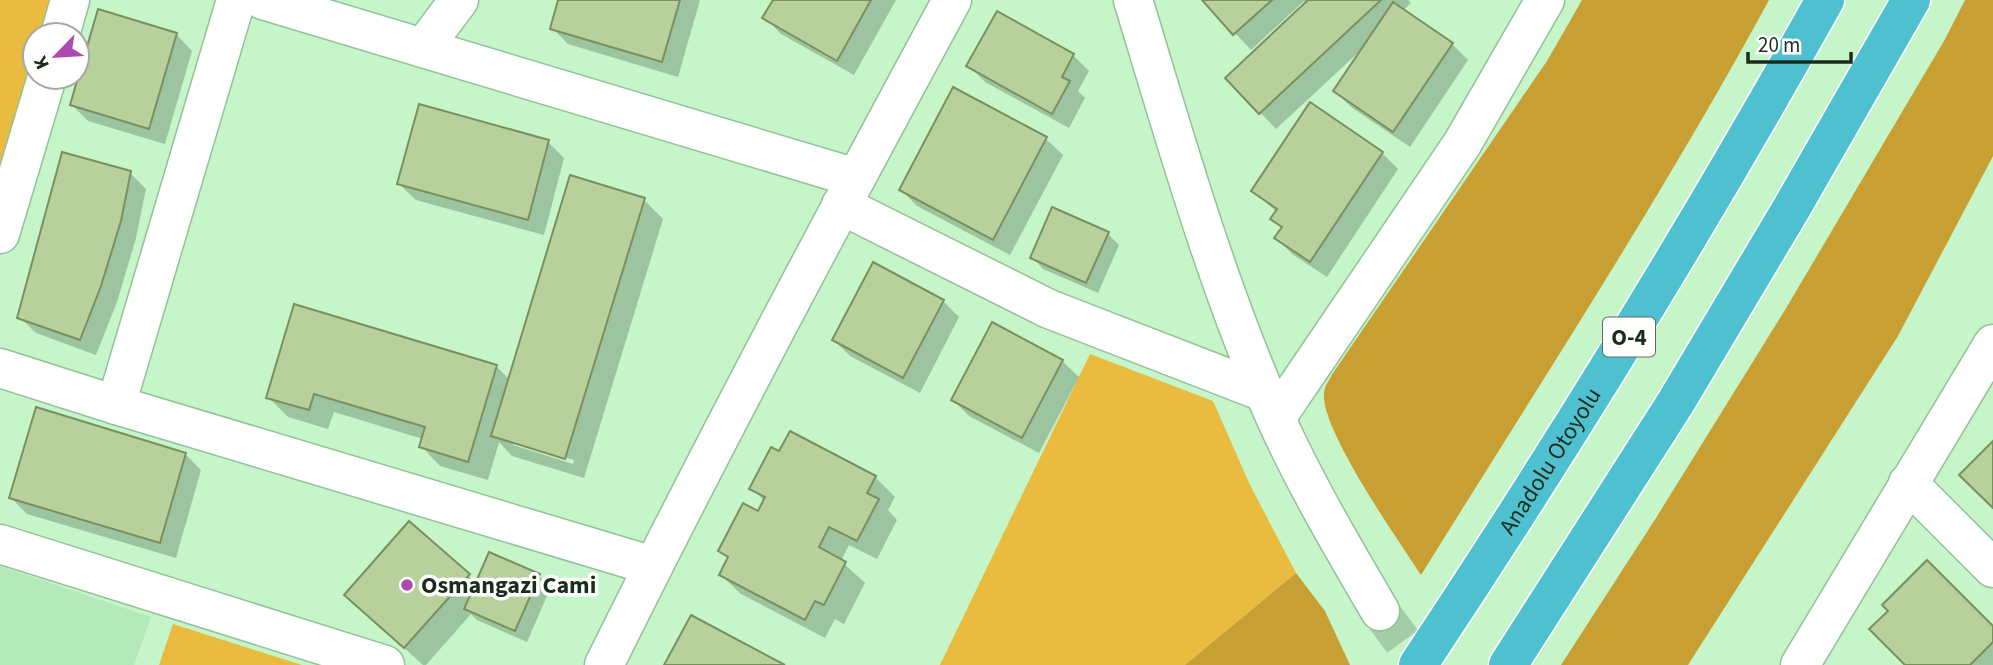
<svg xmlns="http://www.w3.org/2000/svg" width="1993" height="665" viewBox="0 0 1993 665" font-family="'Source Sans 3',sans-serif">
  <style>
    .built { fill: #b4eaba }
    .green { fill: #e9bb3e }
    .forest { fill: #c79f33 }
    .shadow { fill: #0003; fill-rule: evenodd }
    .building { fill: #b8d09b; stroke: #7a905e; stroke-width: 2 }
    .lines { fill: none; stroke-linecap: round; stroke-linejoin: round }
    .tertiary-tunnel { stroke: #a3cda6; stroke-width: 38; stroke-dasharray: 38 19; stroke-linecap: butt }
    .minor-casing { stroke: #93c198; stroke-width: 41 }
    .tertiary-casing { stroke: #93c198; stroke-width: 41 }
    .motorway-casing { stroke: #fff; stroke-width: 41 }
    .minor { stroke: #fff; stroke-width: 38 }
    .tertiary { stroke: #fff; stroke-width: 38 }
    .motorway { stroke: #4fc0cf; stroke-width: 38 }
    .poi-dot { fill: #ae49ae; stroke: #fff; stroke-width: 2.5 }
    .labels { text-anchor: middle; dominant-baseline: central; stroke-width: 7; stroke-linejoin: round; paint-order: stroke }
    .shield { fill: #fff; stroke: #5f6b60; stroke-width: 2 }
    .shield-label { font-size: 23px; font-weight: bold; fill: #1a2c1c }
    .street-label { font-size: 24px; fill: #1a2c1c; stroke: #fff }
    .poi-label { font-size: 24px; font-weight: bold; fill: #1a2c1c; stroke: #fff; text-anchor: start }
  </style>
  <rect width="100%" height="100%" fill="#c5f5c9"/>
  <path class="built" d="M0 566 151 617 134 665H0Z"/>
  <g class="green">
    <path d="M0 0H50L40 35H35V52L0 173Z"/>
    <path d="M1090 354 1213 401 1250 485 1296 573 1185 665H940Z"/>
    <path d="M173 624 302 665H159Z"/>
  </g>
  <g class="forest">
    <path d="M1582 0H1769C1662 197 1539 385 1421 575 1399 541 1320 429 1324 393 1324 387 1330 379 1333 373L1547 61Z"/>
    <path d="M1965 0H1993V156L1898 336 1688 665H1561L1656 518 1785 310 1944 41Z"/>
    <path d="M1296 573 1325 611 1350 665H1185Z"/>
  </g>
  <g class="shadow">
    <path d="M560 0H700L678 77 568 44 552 28Z"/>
    <path d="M775 0H896L854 75 781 34 765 18Z"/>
    <path d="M1204 0H1408L1411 3 1403 11 1452 44 1468 60 1410 147 1351 107 1335 91 1361 52 1360 51 1276 129 1227 78 1307 3 1304 1 1251 50Z"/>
    <path d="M176 34 192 51 165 144 88 121 72 105Z"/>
    <path d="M1073 55 1089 71 1078 91 1085 98 1069 128 985 82 969 66Z"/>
    <path d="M954 89 1046 139 1063 155 1010 255 917 206 901 190Z"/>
    <path d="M548 142 564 158 544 235 416 200 399 184Z"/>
    <path d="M1382 153 1398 169 1327 277 1292 254 1276 238 1282 229 1272 219 1277 212 1253 191Z"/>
    <path d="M130 173 146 189 136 238 117 302 96 355 36 333 19 317Z"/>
    <path d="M644 200 663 219 584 478 512 456 499 442 488 480 440 466 421 446 423 439 334 412 328 429 288 417 268 397 496 366 510 380ZM513 442 574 460 573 464 513 445Z"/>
    <path d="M1108 234 1119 245 1098 293 1043 269 1032 257Z"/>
    <path d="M943 301 959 317 920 393 850 356 834 340Z"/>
    <path d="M1062 361 1079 377 1039 453 969 416 953 400Z"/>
    <path d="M185 454 201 470 176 558 27 514 11 498Z"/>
    <path d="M875 477 895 497 888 510 897 520 877 559 849 545 841 561 865 583 844 624 835 619 825 638 741 594 721 575 729 559 720 551 759 513 765 502 752 488Z"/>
    <path d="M490 554 539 576 551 587 527 642 477 620 471 614 426 665H423L346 595 468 575 477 584Z"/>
    <path d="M1993 629V665H1907Z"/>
  </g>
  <g class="building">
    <path d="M558 0H680L662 62 550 29Z"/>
    <path d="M773 0H871L837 61 762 18Z"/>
    <path d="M1202 0H1272L1233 35Z"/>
    <path d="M1308 0H1381L1259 114 1225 78Z"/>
    <path d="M1393 2 1453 43 1393 132 1333 91Z"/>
    <path d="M98 9 177 33 149 129 70 105Z"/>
    <path d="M997 11 1074 54 1062 77 1070 81 1052 114 966 66Z"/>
    <path d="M953 87 1047 137 993 240 899 190Z"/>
    <path d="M1310 102 1383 152 1310 262 1274 238 1282 227 1270 219 1277 209 1251 191Z"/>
    <path d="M419 104 549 140 528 220 397 184Z"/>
    <path d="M62 152 131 171 121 221 101 286 80 340 17 318Z"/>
    <path d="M570 175 645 198 565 459 491 436Z"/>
    <path d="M1052 207 1109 232 1086 283 1030 258Z"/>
    <path d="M873 262 944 300 903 378 832 340Z"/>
    <path d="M294 304 497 365 468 462 419 447 425 427 314 394 309 410 266 398Z"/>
    <path d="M992 322 1063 360 1022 438 951 400Z"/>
    <path d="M36 407 186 453 160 543 9 498Z"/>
    <path d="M790 431 876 476 867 493 879 499 857 541 829 527 819 547 846 562 824 605 815 601 805 620 719 575 728 557 718 551 743 503 758 511 765 497 749 489 771 447 779 451Z"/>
    <path d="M1993 441V508L1959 475Z"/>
    <path d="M409 521 470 574 404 648 344 595Z"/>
    <path d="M489 552 540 574 515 631 464 609Z"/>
    <path d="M1927 560 1993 626V642L1970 665H1905L1869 629 1888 611 1882 605Z"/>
    <path d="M691 615 785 665H664Z"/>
  </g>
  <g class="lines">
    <path class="tertiary-tunnel" d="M1380 611 1420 665"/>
    <defs>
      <g id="minor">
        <path d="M263 0 856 178"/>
        <path d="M60 35 70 0"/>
        <path d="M423 48 459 0"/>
        <path d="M841 205 1049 309 1266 393"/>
        <path d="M0 234 47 77"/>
        <path d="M0 368 116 405 653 566"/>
        <path d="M116 405 236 0"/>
        <path d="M1276 418 1462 144 1545 0"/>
        <path d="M1908 483 1993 568"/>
        <path d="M0 544 385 665"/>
        <path d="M604 665C715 441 833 220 952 0"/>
        <path d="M1800 665 1993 344"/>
      </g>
      <path id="tertiary" d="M1133 0C1176 141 1216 284 1276 419 1306 485 1343 548 1380 611"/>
      <g id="motorway">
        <path id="s1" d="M1418 665C1562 448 1698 227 1825 0"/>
        <path d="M1508 665 1676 402 1791 209 1911 0"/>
      </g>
    </defs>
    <use href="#minor" class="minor-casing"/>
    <use href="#tertiary" class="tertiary-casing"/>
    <use href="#motorway" class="motorway-casing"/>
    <use href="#minor" class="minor"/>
    <use href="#tertiary" class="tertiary"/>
    <use href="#motorway" class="motorway"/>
  </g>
  <circle class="poi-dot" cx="407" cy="585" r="7"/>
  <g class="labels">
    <rect class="shield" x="1603" y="317.5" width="52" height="39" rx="5"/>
    <g class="shield-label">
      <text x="1629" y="337">O-4</text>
    </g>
    <g class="street-label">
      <text stroke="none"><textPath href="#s1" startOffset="243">Anadolu Otoyolu</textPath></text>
    </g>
    <g class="poi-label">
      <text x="421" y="585">Osmangazi Cami</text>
    </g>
  </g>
  <g transform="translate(56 56) rotate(245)"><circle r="33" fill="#ffffff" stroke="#a3aba4" stroke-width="2"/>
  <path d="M0-5L12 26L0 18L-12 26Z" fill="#ae49ae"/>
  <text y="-10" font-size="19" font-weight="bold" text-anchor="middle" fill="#1a2c1c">K</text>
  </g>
  <path d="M1748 52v10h103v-10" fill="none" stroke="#1a2c1c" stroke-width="3.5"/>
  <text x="1758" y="52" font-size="21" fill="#1a2c1c" stroke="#ffffff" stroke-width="5" paint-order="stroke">20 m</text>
</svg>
